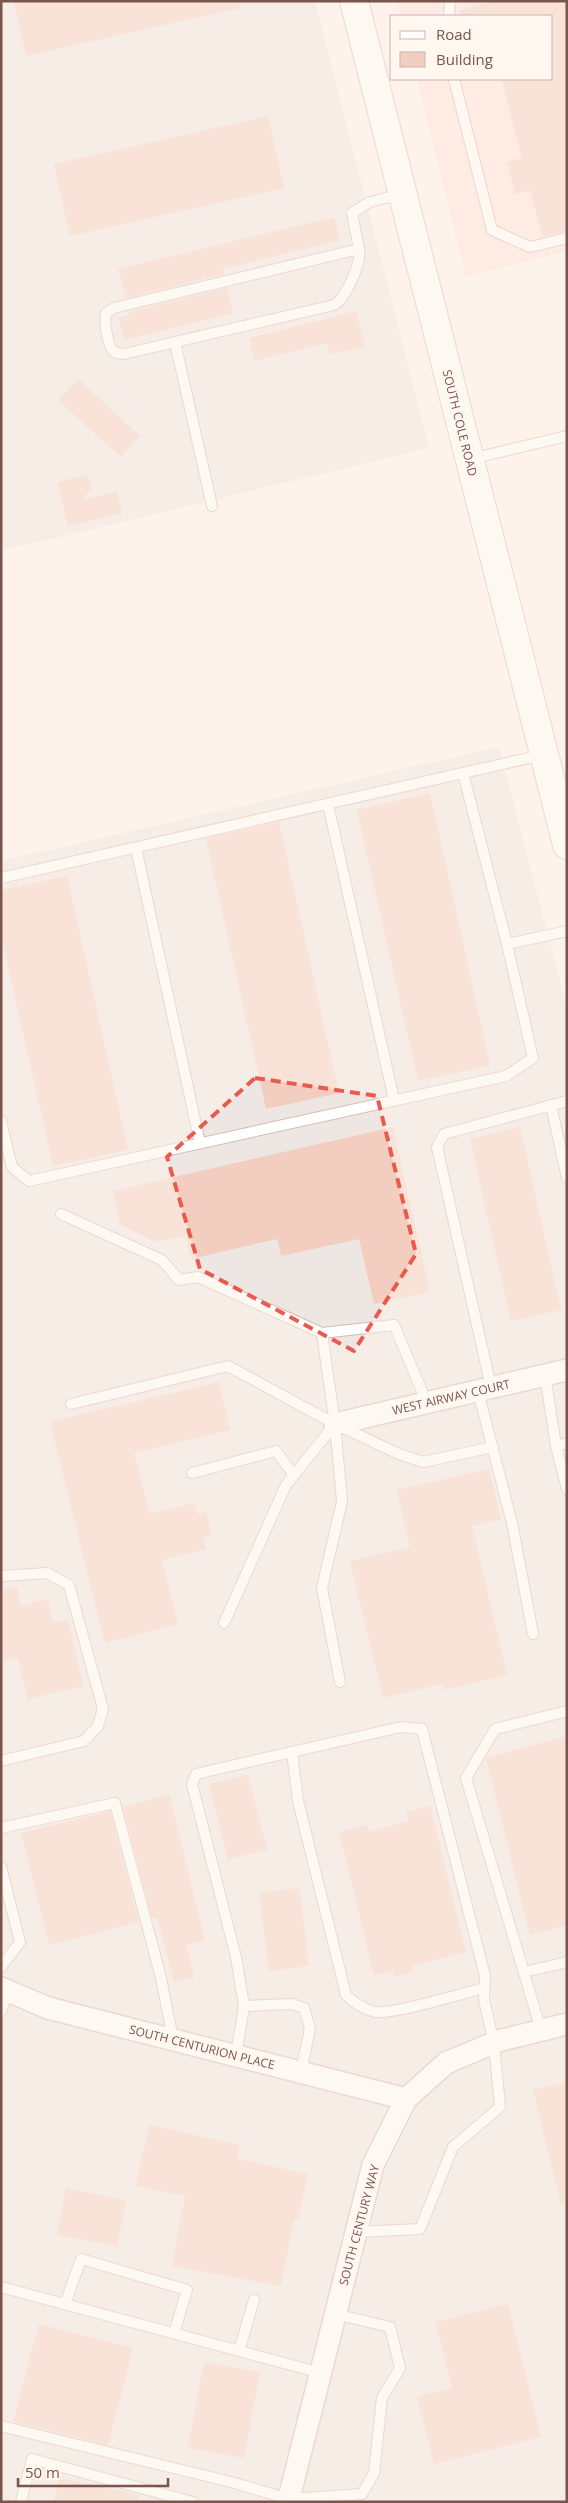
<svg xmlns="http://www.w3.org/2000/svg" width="568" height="2503" viewBox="0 0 568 2503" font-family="'Open Sans',sans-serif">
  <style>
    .commercial { fill: #fde2dd }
    .industrial { fill: #eee6e2 }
    .building { fill: #f3cec0 }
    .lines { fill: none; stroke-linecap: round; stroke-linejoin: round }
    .service-casing { stroke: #d3bbb1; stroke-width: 12 }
    .minor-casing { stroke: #d3bbb1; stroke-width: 24 }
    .secondary-casing { stroke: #d8bcb1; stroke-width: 30 }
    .service { stroke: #fff; stroke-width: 10 }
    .minor { stroke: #fff; stroke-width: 21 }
    .secondary { stroke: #fff; stroke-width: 28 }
    .marked { fill: none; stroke: #e85b4e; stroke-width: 4; stroke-dasharray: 10 6; stroke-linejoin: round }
    .labels { text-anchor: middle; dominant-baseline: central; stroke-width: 4; stroke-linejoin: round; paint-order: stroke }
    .street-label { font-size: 12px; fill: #79554c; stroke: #fff7f0 }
  </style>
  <rect width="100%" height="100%" fill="#fdf3ea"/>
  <path class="commercial" d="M397 1H567V251L466 277 417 79H552V16H401Z"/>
  <g class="industrial">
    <path d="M1 1H315L429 448 1 551Z"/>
    <path d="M499 747 567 1008V2502H1V861Z"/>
  </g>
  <g class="building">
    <path d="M14 1H239L240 8 26 56Z"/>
    <path d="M496 1H567V231L542 237 530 190 515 194 507 162 522 158 502 79H552V16H460V10Z"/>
    <path d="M268 116 284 188 70 236 54 164Z"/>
    <path d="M334 217 340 240 222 269 224 274 126 298 118 269Z"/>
    <path d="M227 288 233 313 124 340 118 318 130 315 129 312Z"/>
    <path d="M356 311 365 346 330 354 327 343 254 361 249 338Z"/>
    <path d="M78 379 140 436 121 457 58 400Z"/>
    <path d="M87 475 91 489 81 500 117 492 122 513 68 526 57 482Z"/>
    <path d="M430 793 490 1065 418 1081 357 810Z"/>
    <path d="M279 822 339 1093 266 1109 206 838Z"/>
    <path d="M67 876 128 1150 53 1166 1 935V890Z"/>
    <path d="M393 1127 430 1292 374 1304 359 1239 281 1256 277 1239 191 1259 186 1236 156 1242 120 1224 113 1191Z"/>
    <path d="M520 1127 561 1310 511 1321 470 1139Z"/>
    <path d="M219 1382 230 1430 134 1453 150 1514 194 1503 197 1514 206 1512 212 1535 203 1537 206 1549 162 1560 178 1624 105 1643 50 1422Z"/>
    <path d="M489 1469 501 1519 472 1526 507 1675 443 1690 442 1684 383 1698 350 1561 410 1547 397 1490Z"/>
    <path d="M17 1586 21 1606 48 1599 53 1623 68 1620 83 1686 28 1699 18 1658 4 1661 1 1648V1590Z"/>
    <path d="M567 1736V1925L530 1935 486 1758Z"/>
    <path d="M248 1775 267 1850 228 1859 209 1784Z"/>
    <path d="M169 1794 205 1940 186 1945 194 1977 174 1982 157 1917 152 1918 123 1807Z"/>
    <path d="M430 1806 466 1952 413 1966 414 1972 394 1977 393 1971 374 1975 339 1832 367 1825 368 1832 409 1821 406 1812Z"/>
    <path d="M110 1811 139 1922 49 1945 21 1833Z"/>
    <path d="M299 1888 309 1966 269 1971 259 1893Z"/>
    <path d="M567 2082V2202L561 2203 533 2090Z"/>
    <path d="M149 2125 240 2145 237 2159 308 2174 298 2220 294 2219 281 2286 172 2266 185 2196 136 2186Z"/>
    <path d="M66 2188 126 2200 117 2246 57 2235Z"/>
    <path d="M508 2304 541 2437 434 2464 417 2397 452 2388 436 2322Z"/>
    <path d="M39 2324 133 2348 108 2445 13 2422Z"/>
    <path d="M204 2362 260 2372 244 2458 188 2448Z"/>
    <path d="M59 2478 139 2495 138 2502H54Z"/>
  </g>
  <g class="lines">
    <defs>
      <g id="service">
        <path d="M449 16 450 1"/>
        <path d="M454 79 492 230 530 247 567 238"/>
        <path d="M359 249C362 262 346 298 334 305L124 354C123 354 116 353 116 353 107 349 104 320 106 313L114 308 359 249 352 213 370 202 401 194"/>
        <path d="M175 342 212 506"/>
        <path d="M470 459 567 436"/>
        <path d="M463 773 507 944"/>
        <path d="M328 804 394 1100"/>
        <path d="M136 848 200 1143"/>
        <path d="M1 878 542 755"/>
        <path d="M551 1105 567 1178"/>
        <path d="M1 1121 12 1167 29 1181 506 1076 533 1058 507 944 567 931"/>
        <path d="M61 1214 162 1260 179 1280 198 1277 322 1333 394 1325 427 1403"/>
        <path d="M322 1333 335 1424 342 1501 322 1588 340 1682"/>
        <path d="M545 1375 556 1446 567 1489"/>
        <path d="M491 1387 437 1147 444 1134 567 1101"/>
        <path d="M478 1391 512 1523 533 1634"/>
        <path d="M71 1404 228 1366 335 1424 399 1454 423 1462 493 1447"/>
        <path d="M556 1446 567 1443"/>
        <path d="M192 1473 276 1451 294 1475"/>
        <path d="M1 1576 47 1573 69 1585 103 1709 98 1726 84 1741 1 1761"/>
        <path d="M224 1623 286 1485 335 1424"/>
        <path d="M292 1752 298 1801 346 1995C355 2004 363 2009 375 2012 392 2015 464 1993 484 1988"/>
        <path d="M1 1828 115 1803 161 1978 173 2039"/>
        <path d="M1 1867 20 1942 1 1967"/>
        <path d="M524 1972 567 1962"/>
        <path d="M244 2006 292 2004 304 2008 310 2028 301 2072"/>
        <path d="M1 2011 8 1991"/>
        <path d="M541 2030 466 1778 495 1729 567 1711"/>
        <path d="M236 2055 244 2006 236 1957 192 1784 196 1774 401 1727 422 1729 485 1976 484 2000 494 2043 500 2107 453 2147 420 2229 356 2232"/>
        <path d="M1 2287 321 2373"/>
        <path d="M65 2304 81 2259 187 2290 174 2333"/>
        <path d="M239 2351 254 2300"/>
        <path d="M1 2426 231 2482 289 2499 362 2494 374 2473 382 2398 400 2368 390 2327 335 2314"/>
        <path d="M21 2502 32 2459 193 2502"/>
      </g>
      <g id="minor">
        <path d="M335 1424 567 1370"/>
        <path d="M1 1988 48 2008 406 2099"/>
        <path d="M288 2502 373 2165 406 2099 446 2063 498 2041 567 2024"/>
      </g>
      <path id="secondary" d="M354 1 567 845"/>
    </defs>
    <use href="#service" class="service-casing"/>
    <use href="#minor" class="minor-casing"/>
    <use href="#secondary" class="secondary-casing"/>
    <use href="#service" class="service"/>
    <use href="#minor" class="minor"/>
    <use href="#secondary" class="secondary"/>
  </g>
  <path d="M0 0H568V2503H0ZM255 1078 377 1096 416 1254 354 1351 200 1269 167 1157Z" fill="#fdf3ea" fill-opacity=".55" fill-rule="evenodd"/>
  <path class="marked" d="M255 1078 377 1096 416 1254 354 1351 200 1269 167 1157Z"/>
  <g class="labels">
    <g class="street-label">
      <text transform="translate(460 423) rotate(76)">SOUTH COLE ROAD</text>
      <text transform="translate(451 1397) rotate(-13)">WEST AIRWAY COURT</text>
      <text transform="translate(202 2047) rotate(14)">SOUTH CENTURION PLACE</text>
      <text transform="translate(359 2225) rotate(-75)">SOUTH CENTURY WAY</text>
    </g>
  </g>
  <rect width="568" height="2503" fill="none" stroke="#79554c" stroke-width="5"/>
  <rect x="390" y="15" width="162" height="65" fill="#fff7f0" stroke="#c9b6ae"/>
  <rect x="400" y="31" width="25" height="8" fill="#ffffff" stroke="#c9b6ae"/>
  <text x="436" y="40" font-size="15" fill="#79554c">Road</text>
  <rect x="400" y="52" width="25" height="15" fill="#f3cec0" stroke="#c9b6ae"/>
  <text x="436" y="65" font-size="15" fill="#79554c">Building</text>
  <path d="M18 2478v8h150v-8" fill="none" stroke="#79554c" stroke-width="2.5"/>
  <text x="25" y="2478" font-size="15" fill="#79554c" stroke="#fff7f0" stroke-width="4" paint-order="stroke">50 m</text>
</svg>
